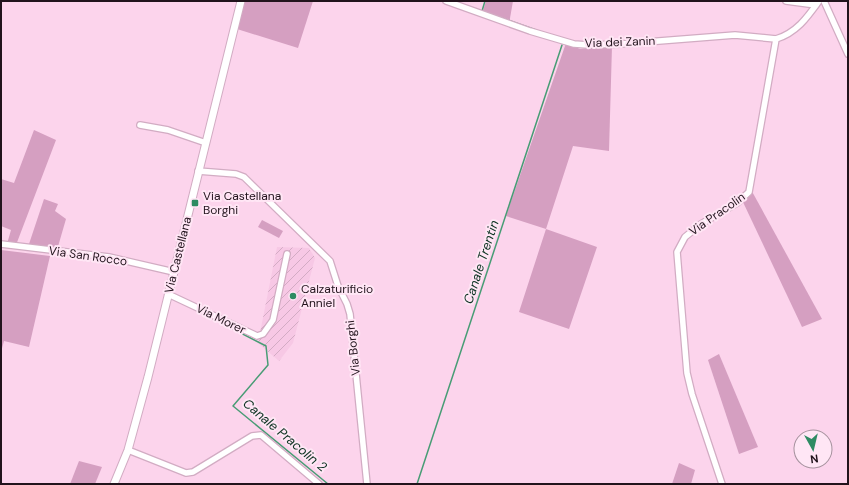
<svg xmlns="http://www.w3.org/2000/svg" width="849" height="485" viewBox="0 0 849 485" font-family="'DM Sans',sans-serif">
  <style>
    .industrial { fill: url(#industrial-furrows) }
    .grass { fill: #d59fc1 }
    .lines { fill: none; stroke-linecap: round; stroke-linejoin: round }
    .stream { stroke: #489c75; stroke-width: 1.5 }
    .minor-casing { stroke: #d2acc3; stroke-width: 8 }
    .secondary-casing { stroke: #d2acc3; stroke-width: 9 }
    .minor { stroke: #fff; stroke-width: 5.5 }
    .secondary { stroke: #fff; stroke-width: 7 }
    .poi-dot { fill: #2e8b63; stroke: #ffe6f5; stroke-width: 1.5 }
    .labels { text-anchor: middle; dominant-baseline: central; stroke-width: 4; stroke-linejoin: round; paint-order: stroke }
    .street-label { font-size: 12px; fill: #21131c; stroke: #ffe6f5 }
    .poi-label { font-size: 12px; fill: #21131c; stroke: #ffe6f5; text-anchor: start }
    .water-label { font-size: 13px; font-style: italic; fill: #0c3221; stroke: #ffe6f5 }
  </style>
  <defs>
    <pattern id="industrial-furrows" width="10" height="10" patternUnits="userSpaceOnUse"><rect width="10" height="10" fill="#f7c8e5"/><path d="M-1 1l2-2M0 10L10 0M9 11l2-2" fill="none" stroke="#d3abc4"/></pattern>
  </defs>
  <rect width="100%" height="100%" fill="#fcd4ec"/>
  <path class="industrial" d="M277 247 309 248 315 258 293 343 279 361 258 343Z"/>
  <g class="grass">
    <path d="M244 1H313L298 48 237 29Z"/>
    <path d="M486 1H513L509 24 482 14Z"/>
    <path d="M566 43 580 49 612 46 609 151 573 146 546 229 597 247 569 329 519 312 546 229 506 216Z"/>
    <path d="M34 130 56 140 16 245 7 244 11 230 1 226V179L14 183Z"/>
    <path d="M749 186 822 319 802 327 742 200Z"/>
    <path d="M44 199 58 204 55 211 66 219 57 250 28 247Z"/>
    <path d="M262 220 283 231 279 238 258 227Z"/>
    <path d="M1 250 50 256 29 347 4 341 1 352Z"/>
    <path d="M719 354 758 447 739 454 708 360Z"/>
    <path d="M79 461 102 467 95 484H70Z"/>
    <path d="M679 463 695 470 691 484H672Z"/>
  </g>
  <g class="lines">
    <g class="stream">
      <path d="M483 11H482L485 1"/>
      <path d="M502 18 536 30"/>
      <path d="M206 315 266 346 268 365 233 406 328 484"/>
      <path d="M417 484 562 45"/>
    </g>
    <defs>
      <g id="minor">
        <path d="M446 1 530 31 574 44 588 45 621 44 735 35 776 39"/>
        <path d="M786 1 816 5"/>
        <path d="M824 1 848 54"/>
        <path d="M140 125 168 130 206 143"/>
        <path d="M198 171 236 174 244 177 330 261 338 286 347 304 350 314 367 484"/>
        <path d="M1 244 109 257 174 272"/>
        <path d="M168 294 253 334 257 336 263 334 273 320 287 254"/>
        <path d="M128 450 186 473 193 472 252 436 261 435 319 484"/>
        <path d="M722 484 692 394 687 373 677 252 685 237 701 224 737 203 749 192 776 39C796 33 807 18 819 1"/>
      </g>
      <path id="secondary" d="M114 484 128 450 148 377 241 1"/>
    </defs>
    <use href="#minor" class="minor-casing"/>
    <use href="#secondary" class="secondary-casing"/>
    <use href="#minor" class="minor"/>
    <use href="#secondary" class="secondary"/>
  </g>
  <g class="poi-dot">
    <rect x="191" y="199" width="8" height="8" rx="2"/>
    <circle cx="293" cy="296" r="4"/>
  </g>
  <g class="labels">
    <g class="street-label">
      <text transform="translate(620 42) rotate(-2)">Via dei Zanin</text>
      <text transform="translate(717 214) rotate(-35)">Via Pracolin</text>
      <text transform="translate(178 255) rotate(-76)">Via Castellana</text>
      <text transform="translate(88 256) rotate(8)">Via San Rocco</text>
      <text transform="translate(221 319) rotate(26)">Via Morer</text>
      <text transform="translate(353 348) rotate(-96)">Via Borghi</text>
    </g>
    <g class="poi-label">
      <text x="203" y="196">Via Castellana<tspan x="203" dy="14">Borghi</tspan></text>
      <text x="301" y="289">Calzaturificio<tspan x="301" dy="14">Anniel</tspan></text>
    </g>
    <g class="water-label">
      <text transform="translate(481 262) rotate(-72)">Canale Trentin</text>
      <text transform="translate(285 435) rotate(40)">Canale Pracolin 2</text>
    </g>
  </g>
  <rect width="849" height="485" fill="none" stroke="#21131c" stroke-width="4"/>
  <g transform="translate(813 449) rotate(172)"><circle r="19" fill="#ffe6f5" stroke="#a6929e"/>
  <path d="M0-3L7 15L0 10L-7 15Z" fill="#2e8b63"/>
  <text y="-6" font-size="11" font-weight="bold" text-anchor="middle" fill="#21131c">N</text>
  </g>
</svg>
